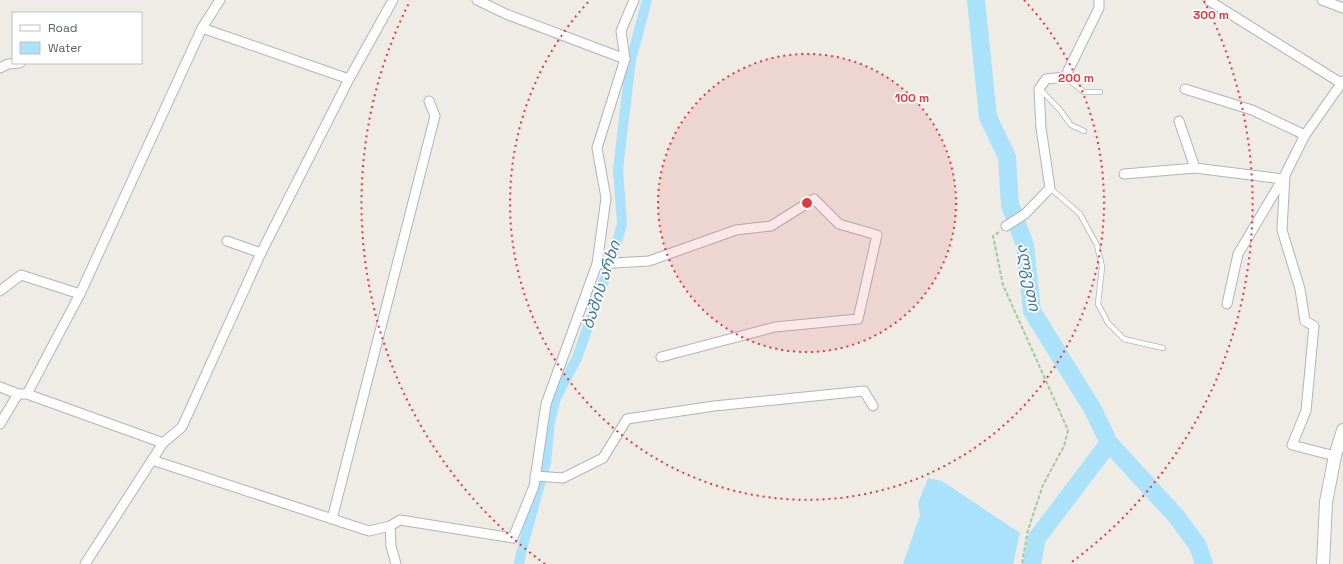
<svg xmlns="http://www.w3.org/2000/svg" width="1343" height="564" viewBox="0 0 1343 564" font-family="'Space Grotesk','Noto Sans Georgian',sans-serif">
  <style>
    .water { fill: #aae1fb }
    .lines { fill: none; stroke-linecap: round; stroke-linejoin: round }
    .canal { stroke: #aae1fb; stroke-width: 10 }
    .river { stroke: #aae1fb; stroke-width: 18 }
    .lane-casing { stroke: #b1b4b8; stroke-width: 6 }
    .street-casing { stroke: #b1b4b8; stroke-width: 11 }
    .secondary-casing { stroke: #b2b6ba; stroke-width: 14 }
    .path { stroke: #9fc8a5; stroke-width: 2; stroke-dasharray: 4 2; stroke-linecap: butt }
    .lane { stroke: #fff; stroke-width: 4.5 }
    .street { stroke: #fff; stroke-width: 9 }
    .secondary { stroke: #fff; stroke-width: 12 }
    .ring { fill: none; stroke: #e13a41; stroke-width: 2; stroke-dasharray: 2 4 }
    .labels { text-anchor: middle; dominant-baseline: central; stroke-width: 3.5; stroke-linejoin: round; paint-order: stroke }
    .water-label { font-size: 16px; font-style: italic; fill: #41779b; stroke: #fff }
    .centre { fill: #e13a41; stroke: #fff; stroke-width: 2 }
    .ring-label { font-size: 12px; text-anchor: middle; font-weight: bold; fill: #e13a41; stroke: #fff; stroke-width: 3.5; stroke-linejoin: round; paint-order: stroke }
  </style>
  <rect width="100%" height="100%" fill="#efece6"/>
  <path class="water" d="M928 478 942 481 1020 533 1013 564H903L920 515 918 503Z"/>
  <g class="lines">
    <path class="canal" d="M519 564 521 553 546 462 550 422 556 398 577 358 615 249 622 224 618 169 631 60 647 0"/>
    <g class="river">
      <path d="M976 0 988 117 1007 157 1010 205 1025 245 1032 311 1092 408 1109 443 1037 538 1032 564"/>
      <path d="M1109 443 1176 516 1198 546 1204 564"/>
    </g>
    <defs>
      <g id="lane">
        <path d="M1065 77 1084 92H1100"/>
        <path d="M1041 90 1060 110 1071 125 1084 131"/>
        <path d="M1050 188 1080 214 1097 245 1102 267 1098 304 1108 323 1124 339 1163 348"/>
      </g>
      <g id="street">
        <path d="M477 0 506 14 625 59"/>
        <path d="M1208 0 1341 83"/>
        <path d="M1322 0 1343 8"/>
        <path d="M202 28 220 0"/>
        <path d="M0 68 8 64 20 63"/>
        <path d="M1185 89 1252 110 1305 135"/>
        <path d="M1179 121 1195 168"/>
        <path d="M1124 174 1195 168 1283 179"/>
        <path d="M1285 175 1282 230 1300 289 1305 321 1314 326 1306 411 1292 445 1335 456"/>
        <path d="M1006 226 1025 214 1050 188 1041 128 1039 89 1046 79 1065 77 1099 8V0"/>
        <path d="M227 241 261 253"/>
        <path d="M597 264 649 261 736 230 771 226 814 199 839 224 877 235 858 319 775 327 661 357"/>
        <path d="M0 291 21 275 80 294"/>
        <path d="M1227 304 1238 254 1285 175 1305 135 1343 81"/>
        <path d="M0 387 18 394 0 424"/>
        <path d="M18 394H27L80 294 202 28 349 79"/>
        <path d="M27 394 163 443 85 564"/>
        <path d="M163 443 182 427 261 253 349 79 393 0"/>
        <path d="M152 460 369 531 390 526 400 520 513 538 534 486 546 404 597 264 606 198 597 148 625 59 621 31 634 0"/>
        <path d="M535 476 563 478 603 458 627 419 714 406 864 391 873 406"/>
        <path d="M332 519 435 116 429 101"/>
        <path d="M390 526 391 546 396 564"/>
      </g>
      <path id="secondary" d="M1323 564 1326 502 1335 456 1343 430"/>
    </defs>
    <use href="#lane" class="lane-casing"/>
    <use href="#street" class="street-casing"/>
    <use href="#secondary" class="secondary-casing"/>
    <path class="path" d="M999 232 993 236 1003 285 1068 430 1064 446 1043 485 1028 530 1022 564"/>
    <use href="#lane" class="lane"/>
    <use href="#street" class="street"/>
    <use href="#secondary" class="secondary"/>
  </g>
  <circle cx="807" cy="203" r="149" fill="#e13a41" fill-opacity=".12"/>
  <g class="ring">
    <circle cx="807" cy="203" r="149"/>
    <path d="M1024 0A297 297 0 1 1 590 0"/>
    <path d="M545 564A446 446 0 0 1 410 1M1204 1A446 446 0 0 1 1069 564"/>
  </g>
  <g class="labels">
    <g class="water-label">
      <text transform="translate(1029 277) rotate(80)">ალგეთი</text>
      <text transform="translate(601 285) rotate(-72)">ბაშის არხი</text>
    </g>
  </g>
  <circle cx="807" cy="203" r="6" class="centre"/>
  <g class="ring-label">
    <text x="1211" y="19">300 m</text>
    <text x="1076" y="82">200 m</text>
    <text x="912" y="102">100 m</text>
  </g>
  <rect x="12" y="12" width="130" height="52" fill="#ffffff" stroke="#bfc0c2"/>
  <rect x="20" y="25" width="20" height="6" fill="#ffffff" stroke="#bfc0c2"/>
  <text x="48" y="32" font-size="12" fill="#5e6266">Road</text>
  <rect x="20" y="42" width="20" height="12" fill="#aae1fb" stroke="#bfc0c2"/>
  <text x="48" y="52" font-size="12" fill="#5e6266">Water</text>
</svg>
